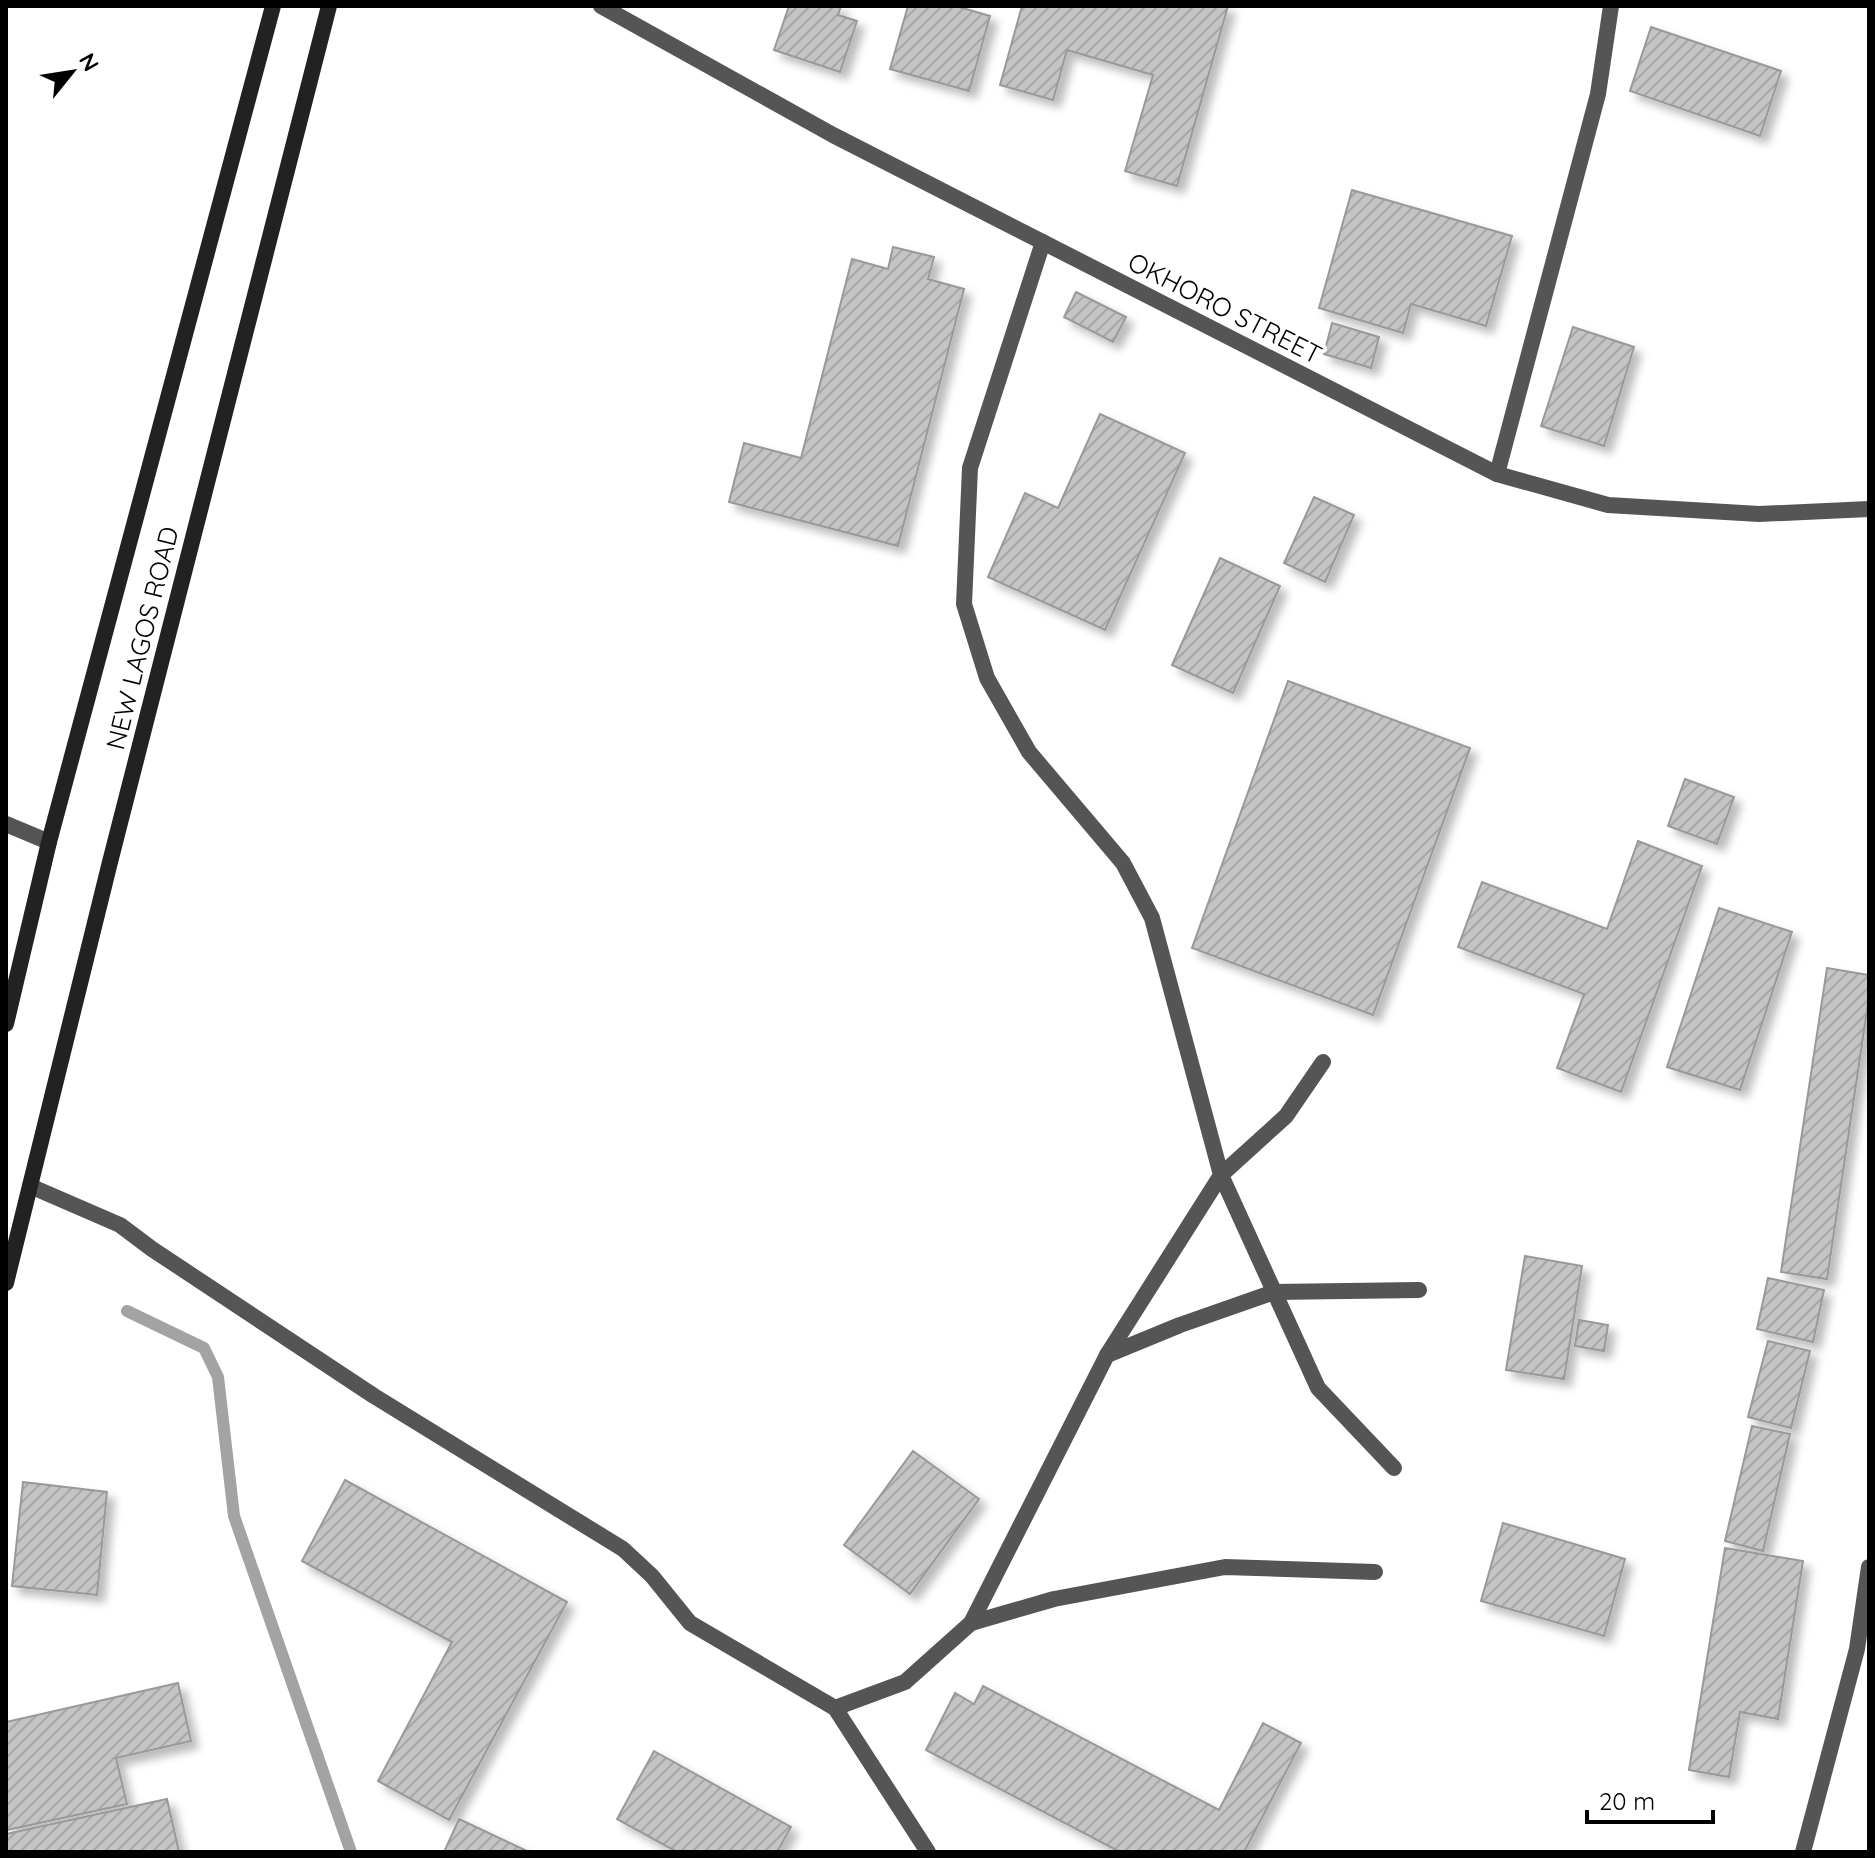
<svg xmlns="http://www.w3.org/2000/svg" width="1875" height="1858" viewBox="0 0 1875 1858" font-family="Quicksand,sans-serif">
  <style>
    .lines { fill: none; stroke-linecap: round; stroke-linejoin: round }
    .stream { stroke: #a3a3a3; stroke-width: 12 }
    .building { fill: url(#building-hatch); stroke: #999; stroke-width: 2; filter: url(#shadow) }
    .service { stroke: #555; stroke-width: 16 }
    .minor { stroke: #555; stroke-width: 16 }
    .tertiary { stroke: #555; stroke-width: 16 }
    .secondary { stroke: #222; stroke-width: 16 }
    .labels { text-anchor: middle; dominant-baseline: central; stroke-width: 8; stroke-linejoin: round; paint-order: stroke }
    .street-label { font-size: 26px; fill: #000; stroke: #fff }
  </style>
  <defs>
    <pattern id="building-hatch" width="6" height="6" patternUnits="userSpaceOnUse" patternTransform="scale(2)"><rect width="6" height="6" fill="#c4c4c4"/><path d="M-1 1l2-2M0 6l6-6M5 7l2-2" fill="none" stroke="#a7a7a7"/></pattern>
    <filter id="shadow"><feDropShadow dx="7" dy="7" stdDeviation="4" flood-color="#0004"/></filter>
  </defs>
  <rect width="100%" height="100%" fill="#fff"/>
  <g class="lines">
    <path class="stream" d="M127 1311 204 1348 218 1377 234 1516 351 1852"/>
  </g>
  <g class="building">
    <path d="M789 6H841L838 15 857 21 840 72 774 50Z"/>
    <path d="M908 6H956L990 16 969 91 890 69Z"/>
    <path d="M1022 6H1228L1177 186 1125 171 1153 75 1067 50 1053 100 1000 85Z"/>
    <path d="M1651 27 1781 71 1760 136 1630 91Z"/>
    <path d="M1352 190 1512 236 1486 326 1411 304 1403 333 1319 308Z"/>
    <path d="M893 247 934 257 928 279 964 289 898 546 729 502 744 443 801 458 852 259 888 269Z"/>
    <path d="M1076 292 1126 317 1113 342 1064 317Z"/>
    <path d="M1332 323 1379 337 1371 368 1324 354Z"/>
    <path d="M1573 327 1634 347 1604 446 1541 426Z"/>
    <path d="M1100 414 1185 453 1105 630 988 577 1025 493 1058 508Z"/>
    <path d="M1314 497 1354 515 1325 582 1284 563Z"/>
    <path d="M1220 558 1280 586 1233 693 1172 665Z"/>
    <path d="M1288 681 1470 748 1373 1015 1192 948Z"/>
    <path d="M1685 779 1734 797 1717 844 1668 826Z"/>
    <path d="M1638 841 1702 866 1621 1092 1557 1068 1584 994 1458 947 1482 882 1607 929Z"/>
    <path d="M1719 908 1792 932 1740 1090 1667 1067Z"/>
    <path d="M1827 968 1869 975V997L1827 1279 1781 1272Z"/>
    <path d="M1525 1256 1582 1266 1564 1379 1506 1370Z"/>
    <path d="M1768 1278 1824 1290 1813 1342 1757 1329Z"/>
    <path d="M1579 1320 1608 1325 1604 1351 1575 1346Z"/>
    <path d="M1768 1341 1810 1351 1791 1428 1748 1417Z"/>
    <path d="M1752 1426 1790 1434 1763 1551 1725 1541Z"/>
    <path d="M913 1451 979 1499 910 1594 844 1545Z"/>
    <path d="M345 1480 567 1602 449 1820 378 1781 452 1642 302 1561Z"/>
    <path d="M23 1482 107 1492 97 1595 12 1586Z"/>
    <path d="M1503 1523 1625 1559 1604 1636 1481 1601Z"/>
    <path d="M1725 1548 1803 1561 1778 1719 1740 1712 1729 1777 1689 1770Z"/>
    <path d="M178 1683 191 1741 116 1758 127 1804 7 1830 6 1722Z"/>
    <path d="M983 1686 1219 1810 1263 1723 1301 1743 1244 1852H1120L926 1750 955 1693 974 1704Z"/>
    <path d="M654 1751 791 1827 777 1852H677L617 1819Z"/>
    <path d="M167 1799 179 1852H6V1834Z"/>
    <path d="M459 1819 529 1852H444Z"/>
  </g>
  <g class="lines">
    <g class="service">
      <path d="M1323 1062 1286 1116 1221 1175 1318 1388 1394 1468"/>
      <path d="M30 1186 120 1225 152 1249 374 1396 623 1549 652 1576 690 1623 835 1708 928 1852"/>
      <path d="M1107 1355 1180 1325 1274 1292 1419 1290"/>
      <path d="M971 1623 1054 1599 1225 1567 1375 1572"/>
      <path d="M835 1708 905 1682 971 1623 1107 1355 1221 1175 1152 918 1123 863 1029 752 987 678 964 604 970 468 1043 242"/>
    </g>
    <g class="minor">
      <path d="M1497 474 1598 94 1611 6"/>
      <path d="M6 824 49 842"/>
    </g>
    <g class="tertiary">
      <path d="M601 6 833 135 1497 474 1608 505 1759 514 1869 509"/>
      <path d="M1803 1852 1857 1649 1869 1567"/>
    </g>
    <g class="secondary">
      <path d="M6 1024 49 842 273 6"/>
      <path d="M6 1283 110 862 329 6"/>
    </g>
  </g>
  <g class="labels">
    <g class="street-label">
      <text transform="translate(1225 308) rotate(27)">OKHORO STREET</text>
      <text transform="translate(142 638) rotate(-76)">NEW LAGOS ROAD</text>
    </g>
  </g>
  <rect width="1875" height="1858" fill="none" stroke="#000000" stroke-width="16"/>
  <g transform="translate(72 72) rotate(60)" stroke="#ffffff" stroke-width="6" paint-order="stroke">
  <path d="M0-6L14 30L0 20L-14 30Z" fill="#000000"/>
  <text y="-12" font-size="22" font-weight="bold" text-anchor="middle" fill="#000000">N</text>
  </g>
  <path d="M1587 1810v12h126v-12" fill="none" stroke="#000000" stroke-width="4"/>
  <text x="1599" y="1810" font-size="24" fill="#000000" stroke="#ffffff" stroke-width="6" paint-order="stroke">20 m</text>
</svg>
